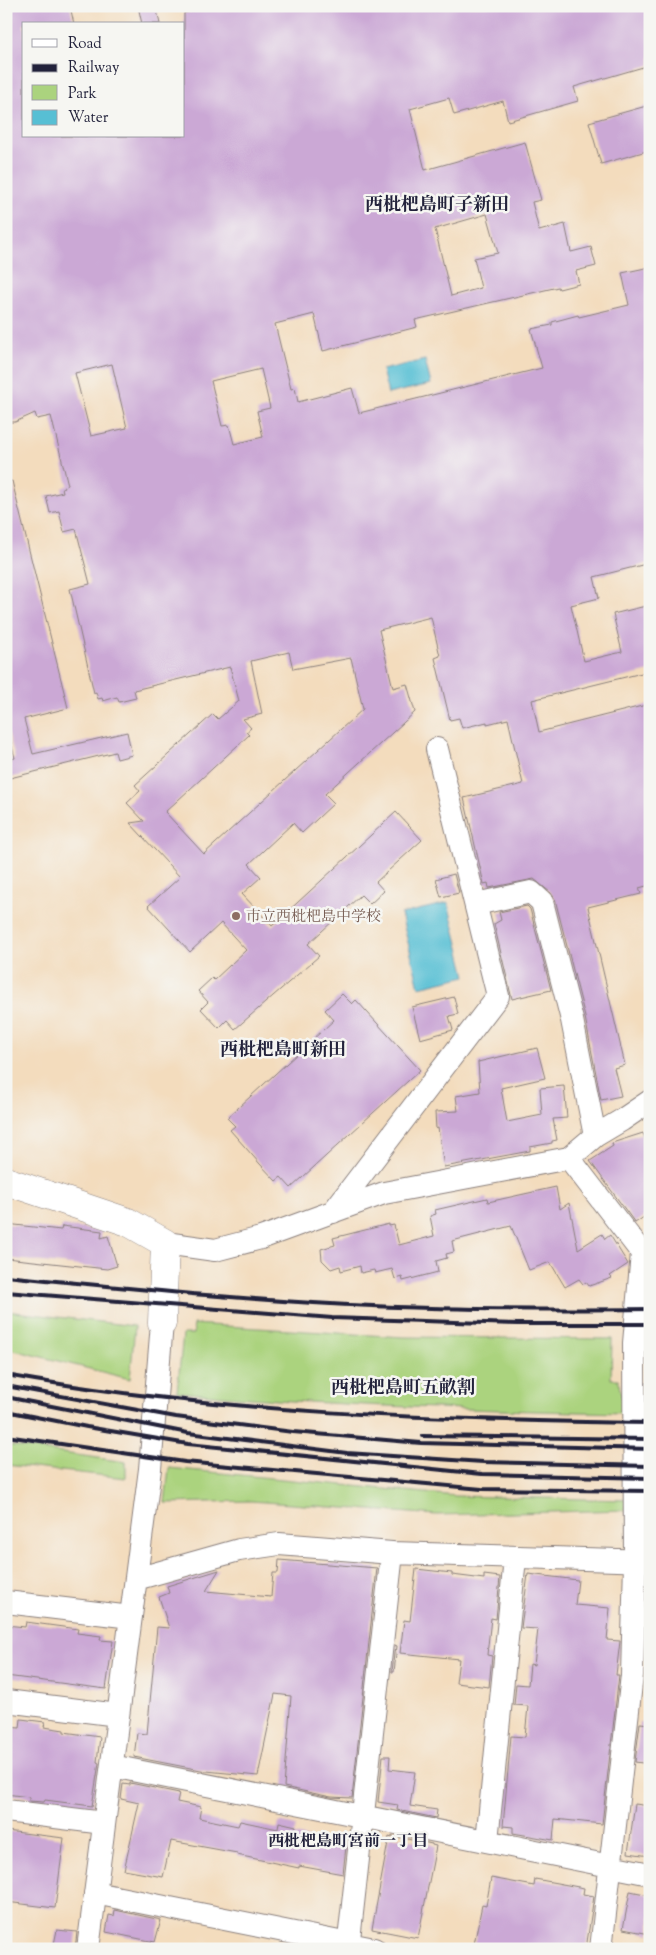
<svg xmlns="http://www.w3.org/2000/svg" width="656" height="1955" font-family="'Sorts Mill Goudy','Noto Serif JP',serif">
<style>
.green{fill:#abd37e;stroke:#667a5c}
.water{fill:#57bfd4;stroke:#3c7088}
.building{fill:#cba8d5;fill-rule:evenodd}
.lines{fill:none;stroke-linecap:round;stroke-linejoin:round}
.minor-casing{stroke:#8a7f7c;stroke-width:24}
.tertiary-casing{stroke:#8a7f7c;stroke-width:29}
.minor{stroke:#fff;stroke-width:22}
.tertiary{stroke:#fff;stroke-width:28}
.rail{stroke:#22223b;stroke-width:4}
.education-dot{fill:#8d6e63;stroke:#f6f6f2;stroke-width:2}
.labels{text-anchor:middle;stroke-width:5;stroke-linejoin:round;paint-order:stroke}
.education-label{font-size:15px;fill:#785e54;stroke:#f6f6f2;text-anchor:start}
.neighbourhood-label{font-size:16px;font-weight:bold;fill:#22223b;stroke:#f6f6f2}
.quarter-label{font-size:18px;font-weight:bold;fill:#22223b;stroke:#f6f6f2}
</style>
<rect width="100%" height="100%" fill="#f6f6f2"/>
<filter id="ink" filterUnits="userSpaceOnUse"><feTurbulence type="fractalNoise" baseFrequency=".02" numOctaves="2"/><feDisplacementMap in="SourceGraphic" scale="10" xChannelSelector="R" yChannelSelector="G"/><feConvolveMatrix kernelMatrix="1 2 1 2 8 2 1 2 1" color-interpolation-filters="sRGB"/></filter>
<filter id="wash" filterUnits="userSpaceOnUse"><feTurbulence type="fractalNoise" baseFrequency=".0096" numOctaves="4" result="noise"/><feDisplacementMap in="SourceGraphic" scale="20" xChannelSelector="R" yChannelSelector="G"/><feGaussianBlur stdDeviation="1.12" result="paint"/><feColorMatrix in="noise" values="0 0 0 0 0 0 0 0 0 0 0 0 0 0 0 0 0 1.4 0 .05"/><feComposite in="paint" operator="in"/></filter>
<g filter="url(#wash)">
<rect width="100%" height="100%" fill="#f3dcbd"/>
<path class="green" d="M6,1311L135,1326L130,1379L6,1348Z
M193,1324L403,1337L612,1339L611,1379H618L625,1413C475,1410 326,1406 177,1392L183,1334H194Z
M6,1445L126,1462V1478L6,1465Z
M169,1468L456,1496L628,1500L627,1510L437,1515L251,1501L165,1503Z
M644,1521H650V1553L642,1545Z"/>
<path class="water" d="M425,360L431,384L388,394L382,370Z
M448,903L466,976L419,987L401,914Z"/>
<g id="blocks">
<path class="building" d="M6,6H70L74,24H24V136H184V13L210,6H650V65L574,87L578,101L508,121L503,101L454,115L449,98L410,109L425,170L525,142L541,200L532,202L539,231L565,224L571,252L591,247L596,266L576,271L579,284L559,289L558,287L415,320L417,327L323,351L314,314L275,324L291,389L295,388L298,402L352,388L359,413L542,368L531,329L552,325V322L578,315L579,317L629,305L622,273L650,267V563L594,577L599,598L571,605L584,661L622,652L613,614L650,605V671L532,700L539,732L650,704V885L639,888L641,894L588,907L625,1065L614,1068L621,1096L601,1100L585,1017L555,899L551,893L534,879L489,888L488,883L484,884L464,798L523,784L508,719L487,724V722L462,728L459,718L450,720L435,658L440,656L431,617L379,630L393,688L407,684L415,712L325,794L334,803L302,833L293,823L249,864L261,877L242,894L272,926L396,812L422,840L376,882L384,891L370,904L361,895L308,944L319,956L235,1029L227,1020L219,1028L201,1009L208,1002L198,991L212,978L214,980L246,950L221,923L190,952L148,906L180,877L130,823L144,821L127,803L140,791L135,785L213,714L218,719L239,701L230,667L134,690L136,698L119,702L117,697L103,701L102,698L98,699L96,692L94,693L70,589L90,584L76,529L64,532L59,511L50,513L46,496L63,492L62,488L68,485L51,416L37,419L35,413L15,422H6ZM487,214L498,253L474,258L481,288L451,296L435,229ZM112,364L127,428L91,436L75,373ZM261,369L270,408L257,411L263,437L234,444L229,425L222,426L211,381ZM289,652L293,669L351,658L363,709L204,854L165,812L249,735L246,732L251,728L243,719L262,714L251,661Z
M138,6H156L160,24H142Z
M650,105V150L601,164L589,122Z
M12,481L68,708L24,719L33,754L127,732L132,755L117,759L115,752L6,779V761L15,758L6,724V482Z
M454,874L459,893L441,897L436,879Z
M527,906L530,909L551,990L512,999L494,924L501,920L499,912Z
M342,994L352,1004L356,1000L420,1070L291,1188L281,1177L276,1181L260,1164L230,1130L235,1126L227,1118L334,1020L325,1010Z
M454,997L458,1014L449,1016L453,1030L420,1039L412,1007Z
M537,1048L545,1078L501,1088L507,1122L542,1115L540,1088L564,1086L567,1118L553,1119L557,1140L552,1141V1143L530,1147V1151L444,1167L438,1128L436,1129L435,1112L458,1111L456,1096L480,1092L478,1062Z
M643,1133L650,1151V1213L635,1223L590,1161L613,1146L612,1143Z
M556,1187L560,1209L569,1203L578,1249L602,1234L605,1239L610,1235L628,1264L610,1276L612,1278L589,1286L586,1282L583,1284L579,1279L565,1287L550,1262L529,1270L511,1226L452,1241L454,1252L446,1254L447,1258L436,1261L438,1272L403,1281L402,1277L395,1279L392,1269L375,1273L374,1270L361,1273L360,1266L341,1271L340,1266L331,1269L322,1260L321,1249L335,1245L333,1238L389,1224V1226L394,1225L399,1245L434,1236L430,1216L436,1214L435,1210L487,1198L488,1202Z
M6,1224L61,1230L62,1226L102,1231L101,1238L108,1236L117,1266L107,1269L6,1258Z
M279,1560L377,1568L352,1798L331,1797L284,1787L291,1696L275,1694L258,1776L206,1771L134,1757L137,1733L147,1734L157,1627L169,1628L159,1597L169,1593L167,1586L219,1570L206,1591L271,1597L273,1573H278Z
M416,1569L452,1573V1575L484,1579V1575L500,1577L496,1619L491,1618L487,1655L492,1656L489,1687L456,1683L459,1659L400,1653L404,1620L410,1621Z
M528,1574L578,1580L575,1605L610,1608L607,1640L620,1641L616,1675H619L602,1824L555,1819L553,1840L513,1833V1827L503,1826L511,1736L525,1737L528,1706L514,1705L516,1684L528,1685L530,1664L534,1665L538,1629L521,1628Z
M26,1622L78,1629L77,1633L101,1636L100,1640L113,1641L106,1689L6,1676V1625L25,1627Z
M395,1645L397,1646L394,1672H392Z
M21,1719L45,1722L44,1727L64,1730V1732L100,1737L97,1762L99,1763L92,1806L45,1800L44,1802L29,1801V1797L6,1794V1727L20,1728Z
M640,1723L650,1724V1764L635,1762Z
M383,1756H390L389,1769L415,1772L410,1806L437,1810L436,1818L397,1810L398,1805L378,1802Z
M130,1783L179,1793L177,1802L201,1807L199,1818L238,1826L240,1821L278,1829L279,1822L296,1826L294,1835L346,1846L343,1874L299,1866V1868L237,1855V1853L171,1841L163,1877L124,1870L139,1803L121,1799L123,1784L130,1785Z
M635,1804L650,1806V1856L628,1853Z
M6,1831L64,1838L55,1908L6,1902Z
M392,1836L432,1844V1845L436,1846L418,1938L372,1929L389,1837L392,1838Z
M491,1878L534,1886L535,1879L584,1888L583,1894L594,1896L586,1949H473L482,1905L486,1906Z
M630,1891L650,1895V1934L623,1929Z
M115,1910L161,1920L155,1942L106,1932L109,1915L114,1916Z
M57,1930L77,1932L75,1949H53Z"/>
</g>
</g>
<g filter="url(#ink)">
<use href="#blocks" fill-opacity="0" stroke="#8a7f7c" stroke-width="1"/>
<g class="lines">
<g class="minor-casing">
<path id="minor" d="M476,904L531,892L542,902L572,1020L595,1136
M569,1158L642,1253L634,1343L635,1562L632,1675L601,1949
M333,1212L498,996L437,749
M165,1243L215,1250L261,1238L384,1193L569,1158L595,1136L622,1120L650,1101
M136,1579L239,1550L279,1544L392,1553L650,1561
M6,1602L131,1617
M6,1701L118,1715
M112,1766L650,1874
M6,1811L104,1823
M487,1841L515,1558
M95,1893L374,1949
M88,1949L150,1469L162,1323
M348,1949L392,1553"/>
</g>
<g class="tertiary-casing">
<path id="tertiary" d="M6,1181L128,1222L165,1243L162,1323"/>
</g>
<use href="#minor" class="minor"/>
<use href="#tertiary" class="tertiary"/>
<path class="rail" d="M6,1276C128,1288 250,1301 373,1306C465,1310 558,1310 650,1309
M6,1292L332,1318L517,1324H650
M6,1375C218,1413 435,1420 650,1423
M6,1386L176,1417L293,1432L421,1443L650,1449
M6,1397L188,1433L347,1453L483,1462L650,1466
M6,1411L87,1427L188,1444L482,1474L650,1478
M6,1436L185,1462L482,1489L650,1491
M422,1436L650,1439"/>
</g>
</g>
<circle class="education-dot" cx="236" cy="916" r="5"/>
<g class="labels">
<g class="education-label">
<text x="246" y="921">市立西枇杷島中学校</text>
</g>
<g class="neighbourhood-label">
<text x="348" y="1846">西枇杷島町宮前一丁目</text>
</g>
<g class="quarter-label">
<text x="437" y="210">西枇杷島町子新田</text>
<text x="283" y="1055">西枇杷島町新田</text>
<text x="403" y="1393">西枇杷島町五畝割</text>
</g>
</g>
<rect width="656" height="1955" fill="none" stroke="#f6f6f2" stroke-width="25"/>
<rect x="22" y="22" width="162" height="115" fill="#f6f6f2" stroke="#a1a1a9"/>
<rect x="32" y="39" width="25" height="8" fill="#ffffff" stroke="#a1a1a9"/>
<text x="68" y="48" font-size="15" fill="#22223b">Road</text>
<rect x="32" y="64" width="25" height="8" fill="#22223b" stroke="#a1a1a9"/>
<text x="68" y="72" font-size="15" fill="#22223b">Railway</text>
<rect x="32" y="85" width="25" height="15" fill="#abd37e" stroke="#a1a1a9"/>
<text x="68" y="98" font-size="15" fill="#22223b">Park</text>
<rect x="32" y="110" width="25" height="15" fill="#57bfd4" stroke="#a1a1a9"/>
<text x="68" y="122" font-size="15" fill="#22223b">Water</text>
</svg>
